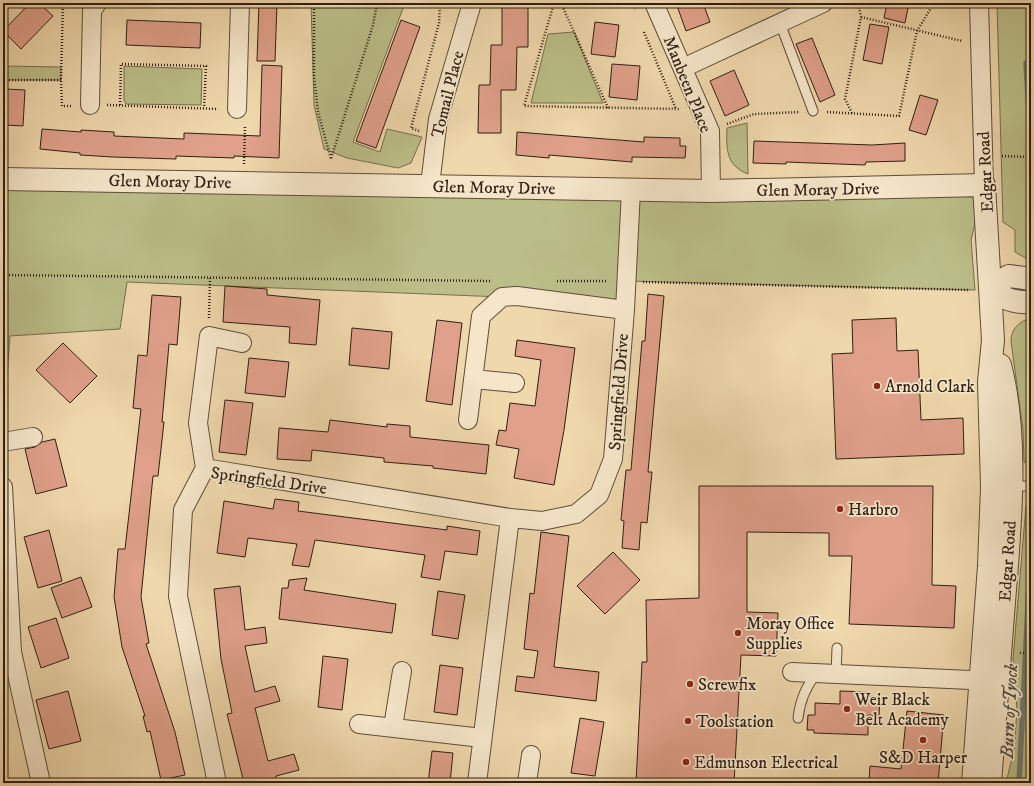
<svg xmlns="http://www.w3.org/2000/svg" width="1034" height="786" font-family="'IM FELL DW Pica',serif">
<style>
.green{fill:#bbbe88;stroke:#756e4e}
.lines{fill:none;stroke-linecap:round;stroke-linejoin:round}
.stream{stroke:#707b73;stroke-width:5.5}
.building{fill:#e0a08a;stroke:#2f1f15}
.service-casing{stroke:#5f4d3b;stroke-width:11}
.minor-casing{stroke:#5f4d3b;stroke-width:20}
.tertiary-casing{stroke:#5f4d3b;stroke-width:24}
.path{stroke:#2f1f15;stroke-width:2.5;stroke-dasharray:1 2;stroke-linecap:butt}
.service{stroke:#f5e6c9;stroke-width:9}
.minor{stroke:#f5e6c9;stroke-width:18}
.tertiary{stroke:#f5e6c9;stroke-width:22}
.poi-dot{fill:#8f2418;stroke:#f5e6c9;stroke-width:1.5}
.labels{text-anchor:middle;stroke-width:3.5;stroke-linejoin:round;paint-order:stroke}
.street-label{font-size:17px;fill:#2f1f15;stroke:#f5e6c9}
.poi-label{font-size:17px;fill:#2f1f15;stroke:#f5e6c9;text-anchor:start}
.water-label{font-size:18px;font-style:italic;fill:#504d44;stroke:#f5e6c9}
</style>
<rect width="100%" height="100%" fill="#efd8ac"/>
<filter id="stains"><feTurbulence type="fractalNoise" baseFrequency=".005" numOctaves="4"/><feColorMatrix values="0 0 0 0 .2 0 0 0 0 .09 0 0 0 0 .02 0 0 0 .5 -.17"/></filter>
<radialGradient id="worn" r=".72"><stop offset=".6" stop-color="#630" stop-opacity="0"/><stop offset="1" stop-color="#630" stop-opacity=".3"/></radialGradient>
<path class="green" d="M311,3H405L353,142L380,152L387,129L422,137L411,163L398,168L347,158L324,149L314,105Z
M997,3H1031V261L1015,252V230L1003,222Z
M574,32L603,103H531L548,34Z
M3,66L61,67V80H3Z
M124,66L202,69L201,105L126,104L124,100Z
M747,123L748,174C726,166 726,148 727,128Z
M3,179L984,185L971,240L975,290L626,281L625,310L502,297L127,282L120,329L10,336L5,404L3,405Z
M1030,318H1031V465L1024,462L1023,430L1011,341C1011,329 1019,322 1030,318Z
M1026,506H1031V783H1006L1014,749L1017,710L1013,659Z"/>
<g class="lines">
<path class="stream" d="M1026,63L1031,142
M1019,783L1031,545"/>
</g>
<path class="building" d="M30,3H39L53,16L21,49L3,31Z
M259,3H277L275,61H257Z
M502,3H528V47H517L516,90H501V133H478L479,85H490L491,45H502Z
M676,3H703L710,22L686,31Z
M887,3H909L905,23L884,18Z
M127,20L201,23L200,48L126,45Z
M401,20L420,27L376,148L356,141Z
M595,22L619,25L615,57L591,54Z
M870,24L889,27L882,64L863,60Z
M812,38L835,95L820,102L796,44Z
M612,64L640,66L637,100L609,97Z
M262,65L282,66L279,158L234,156V158L176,156V159L113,157L80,155V153L40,149L42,129L81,132V130L114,132V136L184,139V133L260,136Z
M734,70L749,105L725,116L710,81Z
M6,89L25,90L23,126L5,125Z
M920,95L938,100L926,135L909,130Z
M517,132L644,142V137L680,138V146H686L685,158L632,157V162L549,155V158L516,155Z
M754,141L872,145L905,143V161L866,162L865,165L786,162V164L753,163Z
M225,286L267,289V295L320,300L316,345L289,343L290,327L223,322Z
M648,294L664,296L648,472H652L647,523L641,522L639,550L622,548L624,521L621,520L626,470H631L642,341H645Z
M152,295L181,297L177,345L169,344L162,422H164L158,476H153L141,597L149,643L146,644L175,732L185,775L161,780L150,731L147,732L143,716H145L122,647L114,597L118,549H125L141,409L133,408L138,355L147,356Z
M896,318L897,351L918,350L921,420L963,418L964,454L836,459L832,354L853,353L852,320Z
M437,320L462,323L452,405L426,401Z
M352,328L392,332L389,369L349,365Z
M517,340L575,348L564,430L554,485L514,478L519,449L496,445L499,430L506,431L510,403L535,406L541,360L515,356Z
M63,343L97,376L70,403L36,370Z
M249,358L289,362L285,397L245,393Z
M225,400L253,403L246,455L219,452Z
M330,420L387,427V424L410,426V437L489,445L486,474L433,468V466L384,462V458L312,450L311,461L277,459L279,428L328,432Z
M55,439L67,486L36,494L25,449L35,447L42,442Z
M699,486H933L932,585L956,586L954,628L849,624L852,556H829V533L747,532V612L778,613L776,656L741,655L734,783H636L642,662H647L646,600L699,598Z
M275,499L299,502L298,511L447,530V526L480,531L477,555L445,551L440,580L421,577L425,555L315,540L309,567L292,565L297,544L248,538L245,557L217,553L224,501L273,509Z
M49,530L62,581L38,588L24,537Z
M541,532L569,536L554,667L599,672L596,701L515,691L517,676L534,678L538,651L524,649L530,593L534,594Z
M613,552L640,580L605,614L577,586Z
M81,577L92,607L62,618L51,588Z
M307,578L304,590L396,604L392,633L279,619L282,588H288L289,580Z
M240,586L245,630L265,627L267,643L245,646L255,692L275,686L280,701L255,708L268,761L294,754L299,770L276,776L278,783H244L227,714L232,713L221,659L214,589Z
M438,591L465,595L458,639L432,635Z
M56,618L69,658L41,668L28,627Z
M323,656L348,659L342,710L318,707Z
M440,665L463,668L457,715L434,712Z
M68,691L81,741L49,749L36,700Z
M840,691L869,692V696L880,697L879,716L868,715V735L814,733V730H807L808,715H815V703L840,704Z
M907,711L944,715L938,783H869L870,766L901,769Z
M580,718L604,722L595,776L571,773Z
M432,751L453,753L450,783H428Z"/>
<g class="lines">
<g class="service-casing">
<path id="service" d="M780,23L813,111
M1010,486H1031
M836,674L837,648
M798,718C800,701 805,687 817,673"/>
</g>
<g class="minor-casing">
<path id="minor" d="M654,3L710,131L711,191
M979,3L984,185
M683,68L823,3
M90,105L92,11L97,3
M237,109L240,3
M430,185L438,119L472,3
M473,379L515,383
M468,420L481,316L502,297L517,296L625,310
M3,442L33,437
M205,468L198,423L209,336L242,343
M3,487L12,652L41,783
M792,672L993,681
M359,724L482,738
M393,727L402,671
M217,783L178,596L183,510L205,468L510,518L542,521L576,514L599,495L613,459L625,310L631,190
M477,783L510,518
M527,783L531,755"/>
</g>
<g class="tertiary-casing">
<path id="tertiary" d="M3,179L711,191L984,185L993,340L989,382L992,487L989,566L973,783
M1031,279L1009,276L990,287C1003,299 1013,303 1031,302
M990,783C995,723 999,662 1004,602C1010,528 1019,437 1000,365"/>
</g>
<path class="path" d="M63,3L61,80L62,106H72
M314,3V76L318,112L331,159L373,25L377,3
M554,3L524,106L680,109
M561,3L608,108
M633,3L635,9
M861,17L962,41
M644,32L676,109
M3,80H61
M107,105L218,109
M120,105L121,64L206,66L204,108
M827,112L899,116L917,31L934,3
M852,113L845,99L861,17L858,3
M727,124L754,114L800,112
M419,131L411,128L439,23L440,3
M1002,156L1031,157
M244,164L245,125
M3,275L492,281
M557,281H608
M643,282L970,290
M209,318L210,278
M1020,653H1031"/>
<use href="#service" class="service"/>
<use href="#minor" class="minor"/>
<use href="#tertiary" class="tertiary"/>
</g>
<g class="poi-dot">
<circle cx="877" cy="386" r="4"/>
<circle cx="840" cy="509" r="4"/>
<circle cx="738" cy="633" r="4"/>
<circle cx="690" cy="684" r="4"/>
<circle cx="847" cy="709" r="4"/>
<circle cx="688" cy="721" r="4"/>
<circle cx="923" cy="740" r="4"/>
<circle cx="686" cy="762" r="4"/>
</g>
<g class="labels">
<g class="street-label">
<text transform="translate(688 84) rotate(68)" y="6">Manbeen Place</text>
<text transform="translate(447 94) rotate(-76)" y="6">Tomail Place</text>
<text transform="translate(985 172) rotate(-93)" y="6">Edgar Road</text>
<text transform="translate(170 181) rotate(1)" y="6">Glen Moray Drive</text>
<text transform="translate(494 187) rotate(1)" y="6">Glen Moray Drive</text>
<text transform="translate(818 189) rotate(-1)" y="6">Glen Moray Drive</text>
<text transform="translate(618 392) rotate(-86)" y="6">Springfield Drive</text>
<text transform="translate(269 480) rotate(8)" y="6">Springfield Drive</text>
<text transform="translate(1007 561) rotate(-86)" y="6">Edgar Road</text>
</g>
<g class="poi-label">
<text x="885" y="392">Arnold Clark</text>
<text x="848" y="515">Harbro</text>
<text x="746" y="629">Moray Office<tspan x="746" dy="20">Supplies</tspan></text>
<text x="698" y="690">Screwfix</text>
<text x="855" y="705">Weir Black<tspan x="855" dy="20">Belt Academy</tspan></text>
<text x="696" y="727">Toolstation</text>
<text x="923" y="763" text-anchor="middle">S&amp;D Harper</text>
<text x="694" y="768">Edmunson Electrical</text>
</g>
<g class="water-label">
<text transform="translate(1009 711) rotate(-87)" y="6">Burn of Tyock</text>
</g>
</g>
<rect width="1034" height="786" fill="none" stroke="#efd8ac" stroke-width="16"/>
<rect x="4" y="4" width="1026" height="778" fill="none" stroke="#2f1f15" stroke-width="2"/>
<rect x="8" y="8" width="1018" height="770" fill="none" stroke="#2f1f15"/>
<rect width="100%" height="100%" filter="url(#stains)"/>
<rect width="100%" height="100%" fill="url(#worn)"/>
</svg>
